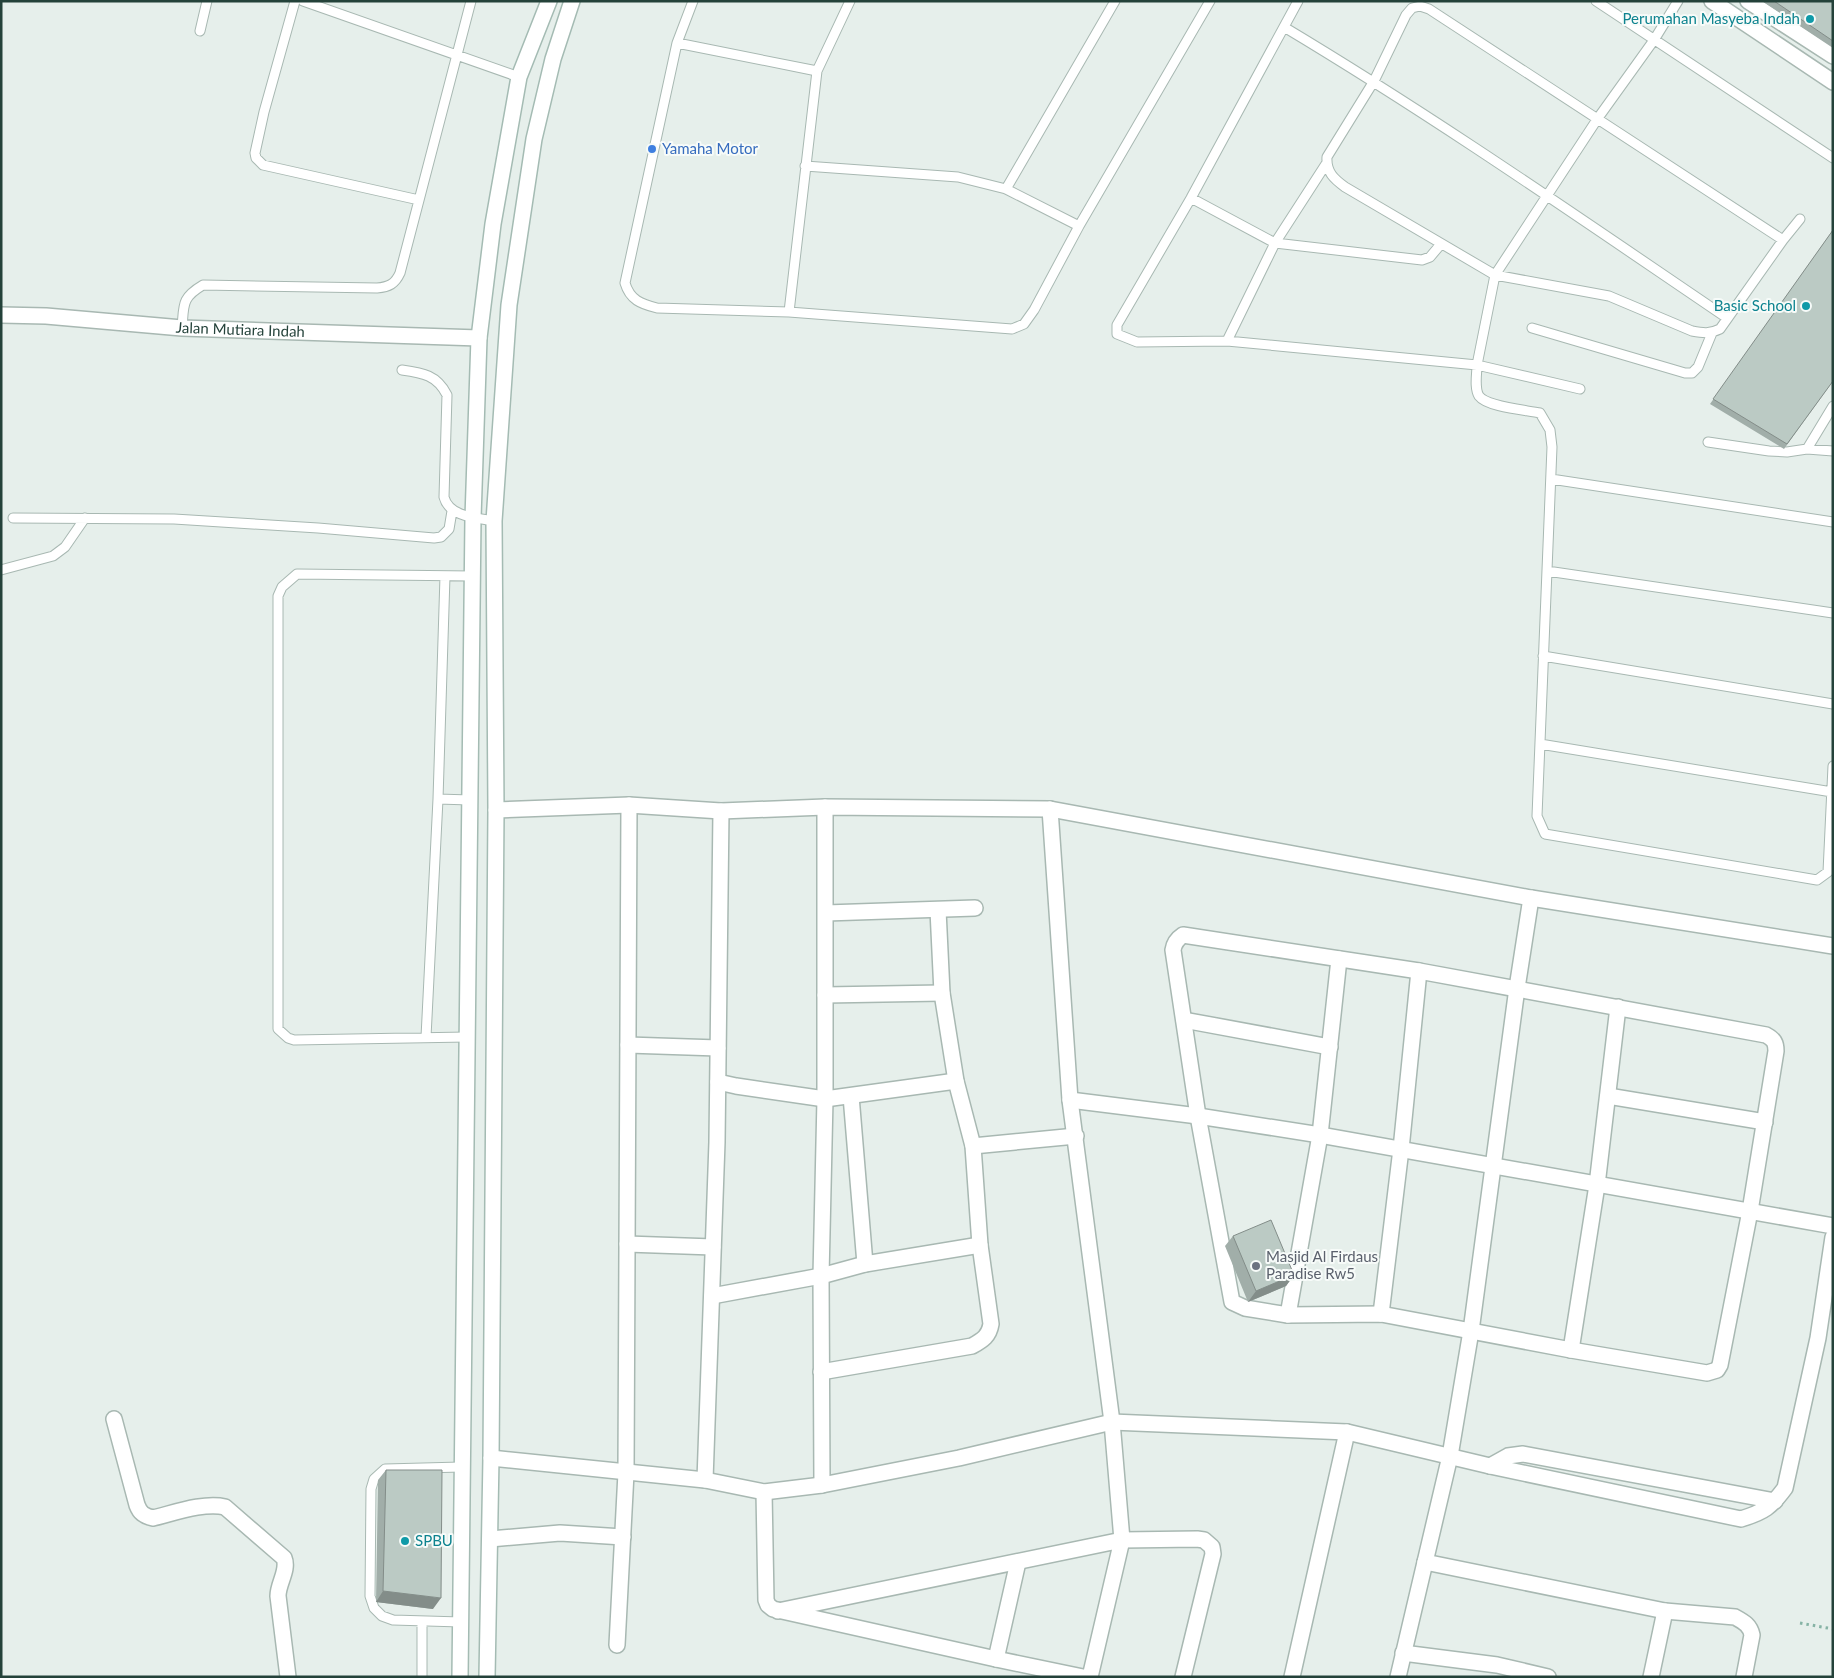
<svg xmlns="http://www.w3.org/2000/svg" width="1834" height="1678" font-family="Lato,sans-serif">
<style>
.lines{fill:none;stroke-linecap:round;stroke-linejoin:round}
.lane-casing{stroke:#a8b8b2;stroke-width:11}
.street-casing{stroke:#a8b8b2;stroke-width:18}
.secondary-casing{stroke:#a4bbb3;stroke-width:18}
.path{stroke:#86b3a5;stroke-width:3;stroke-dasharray:2.5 4;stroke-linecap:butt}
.lane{stroke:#fff;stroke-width:9}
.street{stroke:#fff;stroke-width:15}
.secondary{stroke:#fff;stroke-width:15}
.wall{fill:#a1aea9}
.shaded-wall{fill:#838d89}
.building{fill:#bbcac4;stroke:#838d89}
.culture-dot{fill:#0f9aa8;stroke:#f7fbf9;stroke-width:2}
.shop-dot{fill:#3f7fe0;stroke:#f7fbf9;stroke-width:2}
.worship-dot{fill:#6b7280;stroke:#f7fbf9;stroke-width:2}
.labels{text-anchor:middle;stroke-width:4;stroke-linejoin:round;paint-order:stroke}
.culture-label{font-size:15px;fill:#0d838f;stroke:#f7fbf9;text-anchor:end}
.shop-label{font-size:15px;fill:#366cbe;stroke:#f7fbf9;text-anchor:start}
.street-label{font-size:15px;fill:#24423a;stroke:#f7fbf9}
.worship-label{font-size:15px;fill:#5b616d;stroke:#f7fbf9;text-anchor:start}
</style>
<rect width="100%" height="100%" fill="#e6efeb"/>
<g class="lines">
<g class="lane-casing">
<path id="lane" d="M295,1L264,112L255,153L256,158L263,165L419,200
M303,1L519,77
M693,1L677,43L625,283C630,300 641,304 657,308L789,312L1012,329L1024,324L1034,310L1079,226L1210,1
M1298,1L1191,198L1117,325V334L1137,342L1227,341L1477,365C1477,373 1474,388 1479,396C1487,407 1526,410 1540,413L1550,430L1552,447L1537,816L1545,834L1817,880L1828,872L1833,766
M1596,1L1833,158
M1420,6L1429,9L1783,240L1720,329C1710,334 1703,333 1692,331L1609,296L1495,275L1345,187C1334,179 1326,172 1327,157L1374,81L1406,15L1412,8Z
M1284,27C1436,118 1581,219 1727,318
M200,31L207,1
M677,43L817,71
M805,166L958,177L1006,189L1079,226
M1006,189L1115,1
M1191,198L1275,243L1422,260L1430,257L1441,244
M1783,240L1800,219
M789,312L817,71L850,1
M182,328C184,305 181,298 203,285L377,288C389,287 395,284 400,273L471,1
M1532,328L1685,373H1692L1698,367L1712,333
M1227,341L1275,243L1326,164
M402,370C423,373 437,375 447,395L444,497C449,517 477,518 494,521
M1580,389L1477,365L1495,275L1598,118L1654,40L1678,1
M1708,442L1769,451L1787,452L1807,449L1833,451
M1807,449L1833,406
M1551,479L1833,522
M13,518L174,519L318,528L434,538L441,537L449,529L452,511
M1,570L53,556L65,547L85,518
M1547,571L1833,613
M1543,656L1833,704
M1540,744L1832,792
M438,799L445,576
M426,1037L438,799L470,800
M467,1037L294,1040L288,1038L278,1029V596L282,587L297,574L472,576
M461,1622L393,1620L382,1616L374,1608L370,1596L371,1489L374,1479L385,1469L461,1467
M422,1677V1621"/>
</g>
<g class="street-casing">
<g id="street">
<path d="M1712,1L1833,82"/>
<path d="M1748,1L1833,56"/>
<path id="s1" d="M1,315L46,316L182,328L479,338"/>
<path d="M1050,809L1070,1100L1112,1422L1122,1540L1197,1539L1204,1540L1212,1547L1213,1554L1183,1677"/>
<path d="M496,810L629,805L721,811L825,807L1050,809L1531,898L1833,946"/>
<path d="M826,913L975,908"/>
<path d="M1183,935L1419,971L1766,1035C1774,1039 1776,1043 1776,1051L1750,1211L1720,1365L1717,1370L1707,1373L1571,1350L1381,1314L1288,1315L1245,1308L1232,1302L1198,1116L1173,950C1174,943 1177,939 1183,935Z"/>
<path d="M825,995L942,993"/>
<path d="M1184,1020L1330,1047"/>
<path d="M628,1045L718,1048"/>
<path d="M718,1082L736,1086L825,1099L956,1081"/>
<path d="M851,1096L865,1264"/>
<path d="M1608,1096L1765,1122"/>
<path d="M1070,1100L1198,1116L1320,1135L1833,1226"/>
<path d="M973,1146L1076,1136"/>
<path d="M627,1244L713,1247"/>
<path d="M712,1296L821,1276L865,1264L980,1245"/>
<path d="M1381,1314L1401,1149L1419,971"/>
<path d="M1288,1315L1320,1135L1339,959"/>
<path d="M1571,1350L1597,1185L1618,1007"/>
<path d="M821,1372L972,1346C983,1340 989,1336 991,1324L980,1245L973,1146L956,1081L942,993L938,910"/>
<path d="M114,1419L137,1505C140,1513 144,1516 153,1518C174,1513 204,1502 225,1507L284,1558C289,1570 278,1583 278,1596L288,1677"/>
<path d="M491,1458L705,1480L764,1492L822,1485L959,1458L1112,1422L1347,1432L1490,1466L1741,1519C1764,1512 1771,1507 1785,1488L1818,1338L1833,1237"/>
<path d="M1490,1466L1508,1456L1523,1454L1775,1501"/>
<path d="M705,1480L717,1142L721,811"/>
<path d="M822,1485L821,1276L825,1099V807"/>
<path d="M764,1492L766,1600L768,1605L773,1609L996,1659L1083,1677"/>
<path d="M490,1539L560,1533L623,1537"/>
<path d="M1425,1562L1665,1611L1735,1617C1744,1622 1750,1625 1752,1635L1744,1677"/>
<path d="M778,1611L1122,1540L1090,1677"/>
<path d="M617,1645L626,1473L629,805"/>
<path d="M1403,1653L1497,1665L1548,1677"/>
<path d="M996,1659L1018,1562"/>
<path d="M1292,1677L1347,1432"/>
<path d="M1398,1677L1450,1456L1471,1331L1517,988L1531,898"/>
<path d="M1651,1677L1665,1611"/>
</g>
</g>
<g class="secondary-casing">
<path id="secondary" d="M460,1677L473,518L479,338L493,224L519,77L549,1
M487,1677L491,1458L496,810L494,521L509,305L534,139L553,59L572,1"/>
</g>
<path class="path" d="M1800,1623L1833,1629"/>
<use href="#lane" class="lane"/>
<use href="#street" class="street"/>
<use href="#secondary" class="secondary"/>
</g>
<path class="wall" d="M1762,1H1833V48Z
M1833,230V381L1784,449L1710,404Z
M1233,1236L1294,1275L1286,1286L1248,1302L1225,1246Z
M386,1470L433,1609L376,1602L378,1480Z"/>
<path class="shaded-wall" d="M1294,1275L1286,1286L1248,1302L1256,1291Z
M383,1591L441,1598L433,1609L376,1602Z"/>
<path class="building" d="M1774,1H1833V41Z
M1833,230V381L1787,444L1713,399Z
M1271,1220L1294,1275L1256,1291L1233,1236Z
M386,1470H442L441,1598L383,1591Z"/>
<g class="culture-dot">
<circle cx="1810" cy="19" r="5"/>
<circle cx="1806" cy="306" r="5"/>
<circle cx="405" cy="1541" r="5"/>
</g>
<circle class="shop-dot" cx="652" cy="149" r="5"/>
<circle class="worship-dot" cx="1256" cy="1266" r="5"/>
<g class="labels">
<g class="culture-label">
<text x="1800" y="24">Perumahan Masyeba Indah</text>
<text x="1796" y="311">Basic School</text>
<text x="415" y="1546" text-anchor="start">SPBU</text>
</g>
<g class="shop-label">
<text x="662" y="154">Yamaha Motor</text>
</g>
<g class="street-label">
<text dy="5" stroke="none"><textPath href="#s1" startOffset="240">Jalan Mutiara Indah</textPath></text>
</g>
<g class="worship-label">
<text x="1266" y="1262">Masjid Al Firdaus<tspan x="1266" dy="17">Paradise Rw5</tspan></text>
</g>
</g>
<rect width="1834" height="1678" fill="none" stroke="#24423a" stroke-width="5"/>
</svg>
